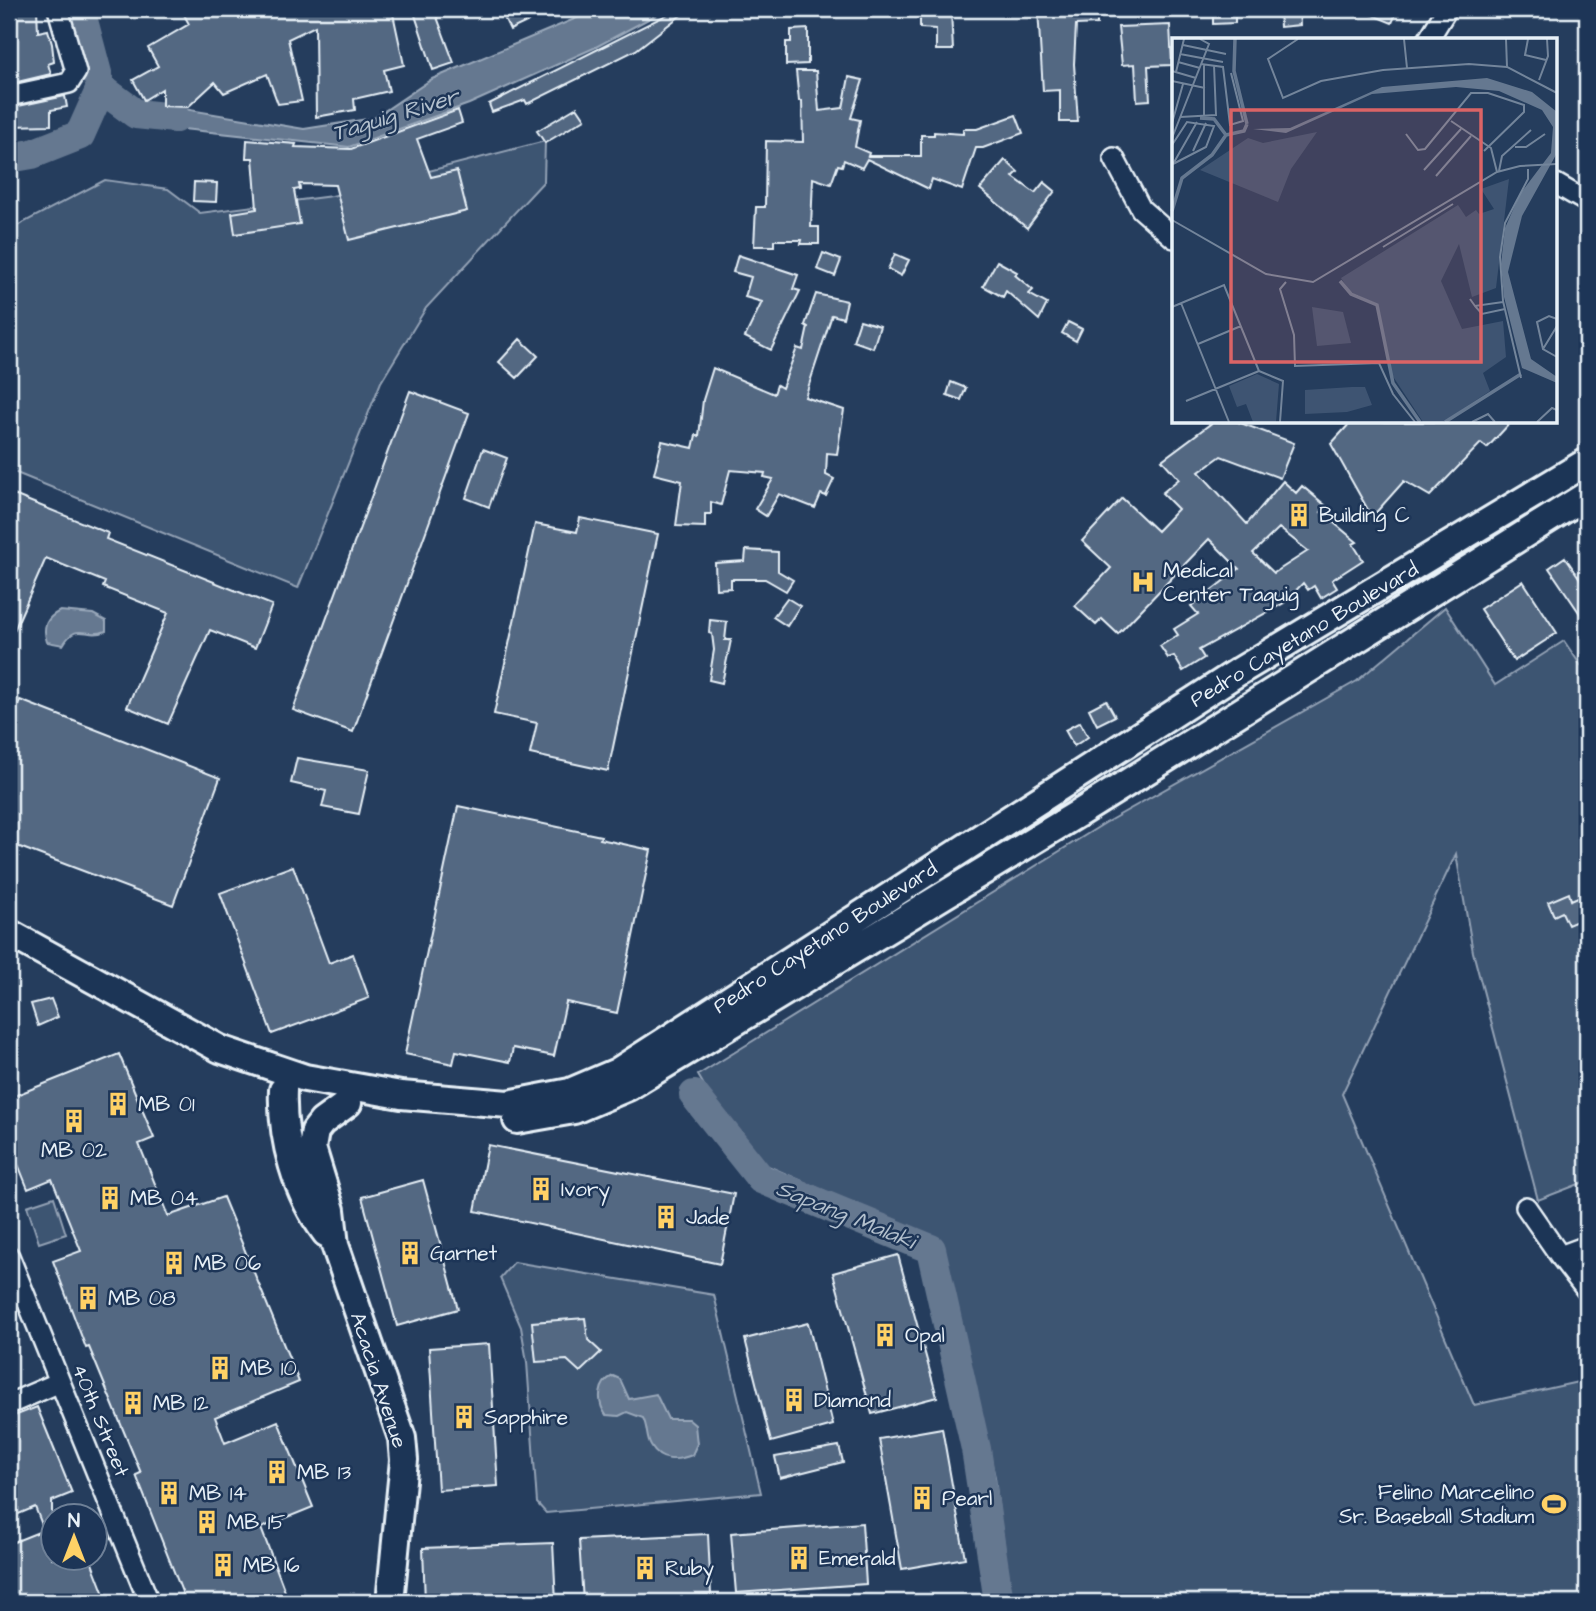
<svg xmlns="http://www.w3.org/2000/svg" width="1596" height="1611" font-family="'Architects Daughter',sans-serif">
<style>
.green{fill:#3e5472;stroke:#93a2b5;stroke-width:2}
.water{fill:#657890;stroke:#99a8ba;stroke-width:2}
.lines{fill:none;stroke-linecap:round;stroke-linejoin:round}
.river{stroke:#657890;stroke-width:30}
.building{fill:#536782;stroke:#e8f1f8;stroke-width:2;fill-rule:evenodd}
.street-casing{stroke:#e8f1f8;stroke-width:24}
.secondary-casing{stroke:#e8f1f8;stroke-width:32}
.street{stroke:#1d3557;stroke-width:19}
.secondary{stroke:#1d3557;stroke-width:26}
.labels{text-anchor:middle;stroke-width:5;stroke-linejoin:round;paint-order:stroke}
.poi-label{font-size:21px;fill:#e8f1f8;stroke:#1d3557;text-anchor:start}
.street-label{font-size:21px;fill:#e8f1f8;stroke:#1d3557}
.water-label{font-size:23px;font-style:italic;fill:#b4c1ce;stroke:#1d3557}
.inset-river{fill:none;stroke:#657890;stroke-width:3.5}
.inset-road{fill:none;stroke:#73859b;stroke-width:2}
.view{fill:#db6466;fill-opacity:0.15;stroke:#db6466;stroke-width:3.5}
.inset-edge{fill:none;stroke:#e8f1f8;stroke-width:3.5}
</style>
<rect width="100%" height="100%" fill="#253d5d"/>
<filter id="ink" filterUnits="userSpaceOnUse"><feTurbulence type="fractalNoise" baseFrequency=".0143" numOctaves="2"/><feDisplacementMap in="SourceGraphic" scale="14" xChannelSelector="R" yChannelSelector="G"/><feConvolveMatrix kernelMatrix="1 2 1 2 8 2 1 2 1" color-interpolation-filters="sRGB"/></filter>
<g filter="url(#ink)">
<path class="green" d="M545,141L544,181L426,308L381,382L298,588L9,470V230L105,180L168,189L200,213L332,196Z
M1445,607L1495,685L1564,641L1584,670L1587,669V1181L1538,1200L1473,952L1456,854L1342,1094L1474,1405L1587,1380V1602H1009L995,1477L938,1241L759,1162L730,1130L698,1075L1105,823L1357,681Z
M54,1197L66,1234L39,1243L27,1206Z
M514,1262L714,1295L761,1493L546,1513L537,1503L527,1362L521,1327L500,1278Z"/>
<path class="water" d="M598,9H667L594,48L469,104L349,147L137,124L136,114L142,102L304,129L374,118L432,79Z
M60,611L93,614L106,621V631C86,640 78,620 63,645L47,642C42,627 46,618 60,611Z
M613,1376L620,1379L629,1399L656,1394L668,1419H688L695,1425L697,1444L692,1455C677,1461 660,1462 651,1446C646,1439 648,1427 643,1418L627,1412L619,1416L606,1415C597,1403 597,1383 613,1376Z"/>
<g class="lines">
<path class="river" d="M80,9L101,88
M101,88L136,114L175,118
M9,158L32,154L80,135L101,88
M694,1095L761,1179L931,1249L976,1449L999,1602"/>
</g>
<path class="building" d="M9,9H37L38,32L48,30L52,44L54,62L48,64L51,74L9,84Z
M181,9H392L404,65L384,70L389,91L354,99L355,110L316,117L315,26L288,39L302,101L278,104L267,74L224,93L215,82L188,107L162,106V89L144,100L133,80L158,66L148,48L189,24Z
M413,9H434L454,63L433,70Z
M500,9H554L510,30Z
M678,9L685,12L636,50L527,104L525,100L492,112L489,104Z
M920,9L951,11L953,50H936V29L920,28Z
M1038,9H1097V24L1076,25L1074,64L1078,122H1060V90L1043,91Z
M1213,9H1235V23L1213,24Z
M1279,9H1299L1300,25L1280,27Z
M1358,9H1398L1392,23Z
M1170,25L1172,65L1148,66L1150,100L1137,101L1135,64L1122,65L1118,27Z
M808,29V64L786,65V42H791V30Z
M796,71H816L819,111L843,108L849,77L863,80L851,118L860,120L855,147L869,153L868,156H921V135H934V132L963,134V129H977L1016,115L1023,133L983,148H976L962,190L932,179L929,189L867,159L862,168L844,160L842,166L838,165L831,184L813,178L811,227H819V244H801L802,240H774V246H754L756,207H765L766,141L803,142L802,101H799Z
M65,96L67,107L51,110V125L9,126V108Z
M577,107L585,119L545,143L537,131Z
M458,110L462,123L417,139L431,177L457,171L467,211L349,240L335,185L299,184L300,189L294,190L300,224L235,234L232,213L257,209L253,158H246L247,140L296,144L295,147L351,149Z
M1005,160L1018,172L1013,177L1035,193L1044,182L1055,191L1027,228L980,189Z
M194,182L217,183L216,202L193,201Z
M823,253L841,260L835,276L817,269Z
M895,254L909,260L901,276L888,269Z
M738,255L798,275L793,289L800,291L771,350L745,337L762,302L745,297L751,277L733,272Z
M997,261L1017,272L1015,275L1033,290L1029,294L1047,304L1039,320L1006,291L1003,297L983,286Z
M816,294L847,301L843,318L832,315L805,397L844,410L837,454L827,453L826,475L834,479L826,496L821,494L815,508L779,494L766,516L755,509L773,479L764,477L765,473L730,470L721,505L711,502V514H705V527L676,526L682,481L654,474L662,441L693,448L696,435L699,436L703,400L713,368L774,394L777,385L782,388L797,348L803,350L808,327L805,325Z
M860,320L880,326L873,348L853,341Z
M1068,322L1082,329L1076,341L1062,333Z
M520,339L538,356L517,378L499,362Z
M951,382L966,388L961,400L947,395Z
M410,391L469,413L353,732L293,710Z
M1213,422H1238L1294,443L1280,478L1221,456L1199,472L1247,524L1283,481L1296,493L1302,486L1326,506L1321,512L1357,542L1353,544L1363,560L1332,580L1337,588L1321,598L1314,586L1308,590L1303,583L1284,603L1199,650L1204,658L1183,671L1174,656L1168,658L1160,646L1178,635L1174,629L1198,614L1191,606L1239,569L1209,539L1118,634L1102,619L1096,625L1075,606L1111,568L1082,541L1122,498L1157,531L1178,509L1162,493L1179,479L1162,460ZM1279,528L1308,551L1274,573L1253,553Z
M1351,422H1511L1487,448L1481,443L1430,496L1404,481L1372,517L1331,444Z
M483,449L507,458L489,507L466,498Z
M9,493L108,533L106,539L272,605L255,648L210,630L168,724L127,707L168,613L103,587L105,582L46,558L9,642Z
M580,518L658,534L608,771L530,754L537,723L494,714L535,524L577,532Z
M746,550L778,552V571L793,580L786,591L765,579H731V588L716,589L715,563L745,561Z
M1565,557L1587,589V624L1549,568Z
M1523,581L1557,633L1514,661L1480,609Z
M787,598L800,606L787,626L773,617Z
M710,620L727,622L725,640H731L722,683L709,680L714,650L712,634L709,633Z
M20,700L220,778L173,905L9,843V729Z
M1106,700L1115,716L1097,725L1089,709Z
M1080,722L1088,737L1074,746L1065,730Z
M297,758L369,770L359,814L322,807L326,791L291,783Z
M458,806L601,836L600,839L651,850L617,1013L566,1002L554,1056L513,1048L510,1062L456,1051L453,1064L405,1054Z
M293,866L329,963L353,954L369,998L272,1034L220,893Z
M1569,893L1571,900L1580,896L1587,917L1568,925L1562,912L1554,916L1548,902Z
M51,999L58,1017L38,1026L31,1004Z
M119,1054L154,1138L139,1144L168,1216L223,1197L299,1382L215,1417L225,1443L278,1421L313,1507L261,1528L289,1602H186L136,1475L141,1473L89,1347L86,1348L53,1261L81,1251L52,1179L28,1189L9,1142V1098Z
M488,1145L734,1194L720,1264L475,1211Z
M423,1180L458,1309L397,1326L362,1197Z
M898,1255L937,1397L872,1414L833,1273Z
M585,1318L588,1340L601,1352L580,1372L567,1360L536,1362L532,1322Z
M808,1323L833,1425L771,1442L745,1339Z
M489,1344L498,1486L438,1490L429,1348Z
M37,1407L72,1493L52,1501V1558H90L107,1602H9V1544L44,1530L35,1507L9,1518V1418Z
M942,1428L965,1558L902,1569L879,1439Z
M839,1446L843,1462L780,1478L775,1457Z
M862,1523L866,1584L736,1593L731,1533Z
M708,1534L711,1595L583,1602L579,1540Z
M553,1543L556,1602H425L423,1548Z"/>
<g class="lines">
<g class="street-casing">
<path id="street" d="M1428,40L1447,9
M9,96L69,83L76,72L58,9
M1114,158L1141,209L1174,238
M1556,184L1587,202
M1526,1207L1560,1256L1587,1246
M9,1256L149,1602
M1560,1256L1587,1291
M9,1404L60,1382"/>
</g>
<g class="secondary-casing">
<path id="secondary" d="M9,933L220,1049L305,1078L401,1095L508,1104L570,1092L617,1072L1238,672L1587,462
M283,1090C281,1138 296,1194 326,1233
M348,1103L322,1122L315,1131L312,1148L331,1210L335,1245L402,1438L404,1460L390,1602
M517,1120L574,1110L628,1087L1079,813L1587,495"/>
</g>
<use href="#street" class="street"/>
<use href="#secondary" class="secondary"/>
</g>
</g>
<defs>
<g id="building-bare" transform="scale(1.89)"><path d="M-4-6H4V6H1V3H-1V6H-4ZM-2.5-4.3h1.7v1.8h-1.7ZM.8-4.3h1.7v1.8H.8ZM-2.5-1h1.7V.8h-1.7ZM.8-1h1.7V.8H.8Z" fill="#ffd166" stroke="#1d3557" stroke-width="2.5" paint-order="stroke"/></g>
<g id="hospital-bare" transform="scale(1.89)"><path d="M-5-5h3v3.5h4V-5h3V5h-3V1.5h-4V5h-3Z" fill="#ffd166" stroke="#1d3557" stroke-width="2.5" paint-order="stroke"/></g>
<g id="stadium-bare" transform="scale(1.89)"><path d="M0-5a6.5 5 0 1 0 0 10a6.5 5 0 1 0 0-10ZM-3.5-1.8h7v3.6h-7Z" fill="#ffd166" stroke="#1d3557" stroke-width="2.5" paint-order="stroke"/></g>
</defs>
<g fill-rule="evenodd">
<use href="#building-bare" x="1299" y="515"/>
<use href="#hospital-bare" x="1143" y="582"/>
<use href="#building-bare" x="118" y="1104"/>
<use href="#building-bare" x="74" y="1121"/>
<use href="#building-bare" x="541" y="1189"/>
<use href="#building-bare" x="110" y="1198"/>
<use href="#building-bare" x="666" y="1217"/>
<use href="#building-bare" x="410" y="1253"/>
<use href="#building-bare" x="174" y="1263"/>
<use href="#building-bare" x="88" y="1298"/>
<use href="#building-bare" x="885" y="1335"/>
<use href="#building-bare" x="220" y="1368"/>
<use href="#building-bare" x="794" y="1400"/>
<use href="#building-bare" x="133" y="1403"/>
<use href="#building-bare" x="464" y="1417"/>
<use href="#building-bare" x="277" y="1472"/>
<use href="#building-bare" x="169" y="1493"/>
<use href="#building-bare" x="922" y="1498"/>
<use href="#stadium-bare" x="1554" y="1504"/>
<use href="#building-bare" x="207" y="1522"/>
<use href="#building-bare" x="799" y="1558"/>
<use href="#building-bare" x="223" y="1565"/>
<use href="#building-bare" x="645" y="1568"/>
</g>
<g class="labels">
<g class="poi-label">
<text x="1319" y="522">Building C</text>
<text x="1163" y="577">Medical<tspan x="1163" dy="24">Center Taguig</tspan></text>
<text x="138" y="1111">MB 01</text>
<text x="74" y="1157" text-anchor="middle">MB 02</text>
<text x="561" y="1196">Ivory</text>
<text x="130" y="1205">MB 04</text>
<text x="686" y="1224">Jade</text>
<text x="430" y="1260">Garnet</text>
<text x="194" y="1270">MB 06</text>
<text x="108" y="1305">MB 08</text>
<text x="905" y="1342">Opal</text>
<text x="240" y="1375">MB 10</text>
<text x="814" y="1407">Diamond</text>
<text x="153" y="1410">MB 12</text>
<text x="484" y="1424">Sapphire</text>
<text x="297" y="1479">MB 13</text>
<text x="1534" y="1499" text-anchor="end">Felino Marcelino<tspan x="1534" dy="24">Sr. Baseball Stadium</tspan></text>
<text x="189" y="1500">MB 14</text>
<text x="942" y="1505">Pearl</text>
<text x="227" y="1529">MB 15</text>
<text x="819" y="1565">Emerald</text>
<text x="243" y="1572">MB 16</text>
<text x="665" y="1575">Ruby</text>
</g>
<g class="street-label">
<text transform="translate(1304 634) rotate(-31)" y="7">Pedro Cayetano Boulevard</text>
<text transform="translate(825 937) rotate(-33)" y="7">Pedro Cayetano Boulevard</text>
<text transform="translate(379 1380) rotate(72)" y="7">Acacia Avenue</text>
<text transform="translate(101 1420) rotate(68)" y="7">40th Street</text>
</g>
<g class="water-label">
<text transform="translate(395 114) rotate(-17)" y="8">Taguig River</text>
<text transform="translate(846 1214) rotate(22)" y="8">Sapang Malaki</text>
</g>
</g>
<g transform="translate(1172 38)">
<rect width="385" height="385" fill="#253d5d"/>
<path d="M145,94L119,131L106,164L28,132L76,100L91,105ZM337,141L324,250L300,259L287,206L269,243L290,291L331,283L334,319L311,335L318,353L271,384H251L220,337L206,266L178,254L169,240L286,167L294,179L304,172L307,176L322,171L309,151ZM140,269L171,274L179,305L145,308ZM85,336L107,346L104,384H81L74,366L65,369L57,348ZM180,349H193L200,367L175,374L133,376V352Z" fill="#3e5472"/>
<path d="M315,40L360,54L385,74V115L350,178L336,234L359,321L385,339V345L350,330L332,259L329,226L333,190L348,156L379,115L381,89L370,72L327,53L284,49L200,56L114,95L81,91L118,90L210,49Z" fill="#657890"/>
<path class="inset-river" d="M63,1L62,33L75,86M28,80L42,81L54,97M54,97L72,93L75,86M0,173L10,140L40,117L54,97M168,243L179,256L205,267L221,345L248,384M273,384L349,336"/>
<path class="inset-road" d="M126,1L96,21L111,60L149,43L211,32L297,26L335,29M232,1L235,30M334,1L335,29L385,55M356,1L353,17L374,22M11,7L54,16M8,16L51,24M6,24L28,30M29,26L51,29L58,87L71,83L59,35M0,33L24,40M4,34L12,1M367,42L376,18L375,1M0,43L33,50M32,77V26M8,79L44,77L42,27M279,83L319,110L325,134M0,85L11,46M234,96L246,112L253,111L299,55H316L352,67V74L312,113M0,100L37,6L28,1M0,107L15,84L42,88L34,109L1,126M343,109H354L373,96M21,113L34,85M1,126L25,84M252,132L289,91M327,133L330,118L359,92M264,138L299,98M0,182L94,236L141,244L325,134L348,128L385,126M211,209L281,166M114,244L108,251L122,297L123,328L207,325L221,356L243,384M298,261L303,268L331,264M9,265L57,384M303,268L310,276L333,271M0,269L52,247L87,333M385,281L377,278L365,284L371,311L385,319M26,306L69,288M371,311L385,288M87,333L111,343L108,384M349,340L331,263L328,219L333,185L356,141V131M14,363L87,333M300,384L316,376L323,384M365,384L380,370L385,372"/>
<path class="view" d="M59,72H309V324H59Z"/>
<rect width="385" height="385" class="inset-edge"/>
</g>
<rect width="1596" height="1611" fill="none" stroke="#1d3557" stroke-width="35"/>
<rect x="18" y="18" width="1561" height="1576" fill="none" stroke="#e8f1f8" stroke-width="2.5" filter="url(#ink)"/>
<g transform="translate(74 1537)"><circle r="33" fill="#1d3557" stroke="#6e8097" stroke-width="2"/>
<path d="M0-5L12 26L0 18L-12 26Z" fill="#ffd166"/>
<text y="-10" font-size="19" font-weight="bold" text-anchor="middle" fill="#e8f1f8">N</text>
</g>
</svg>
